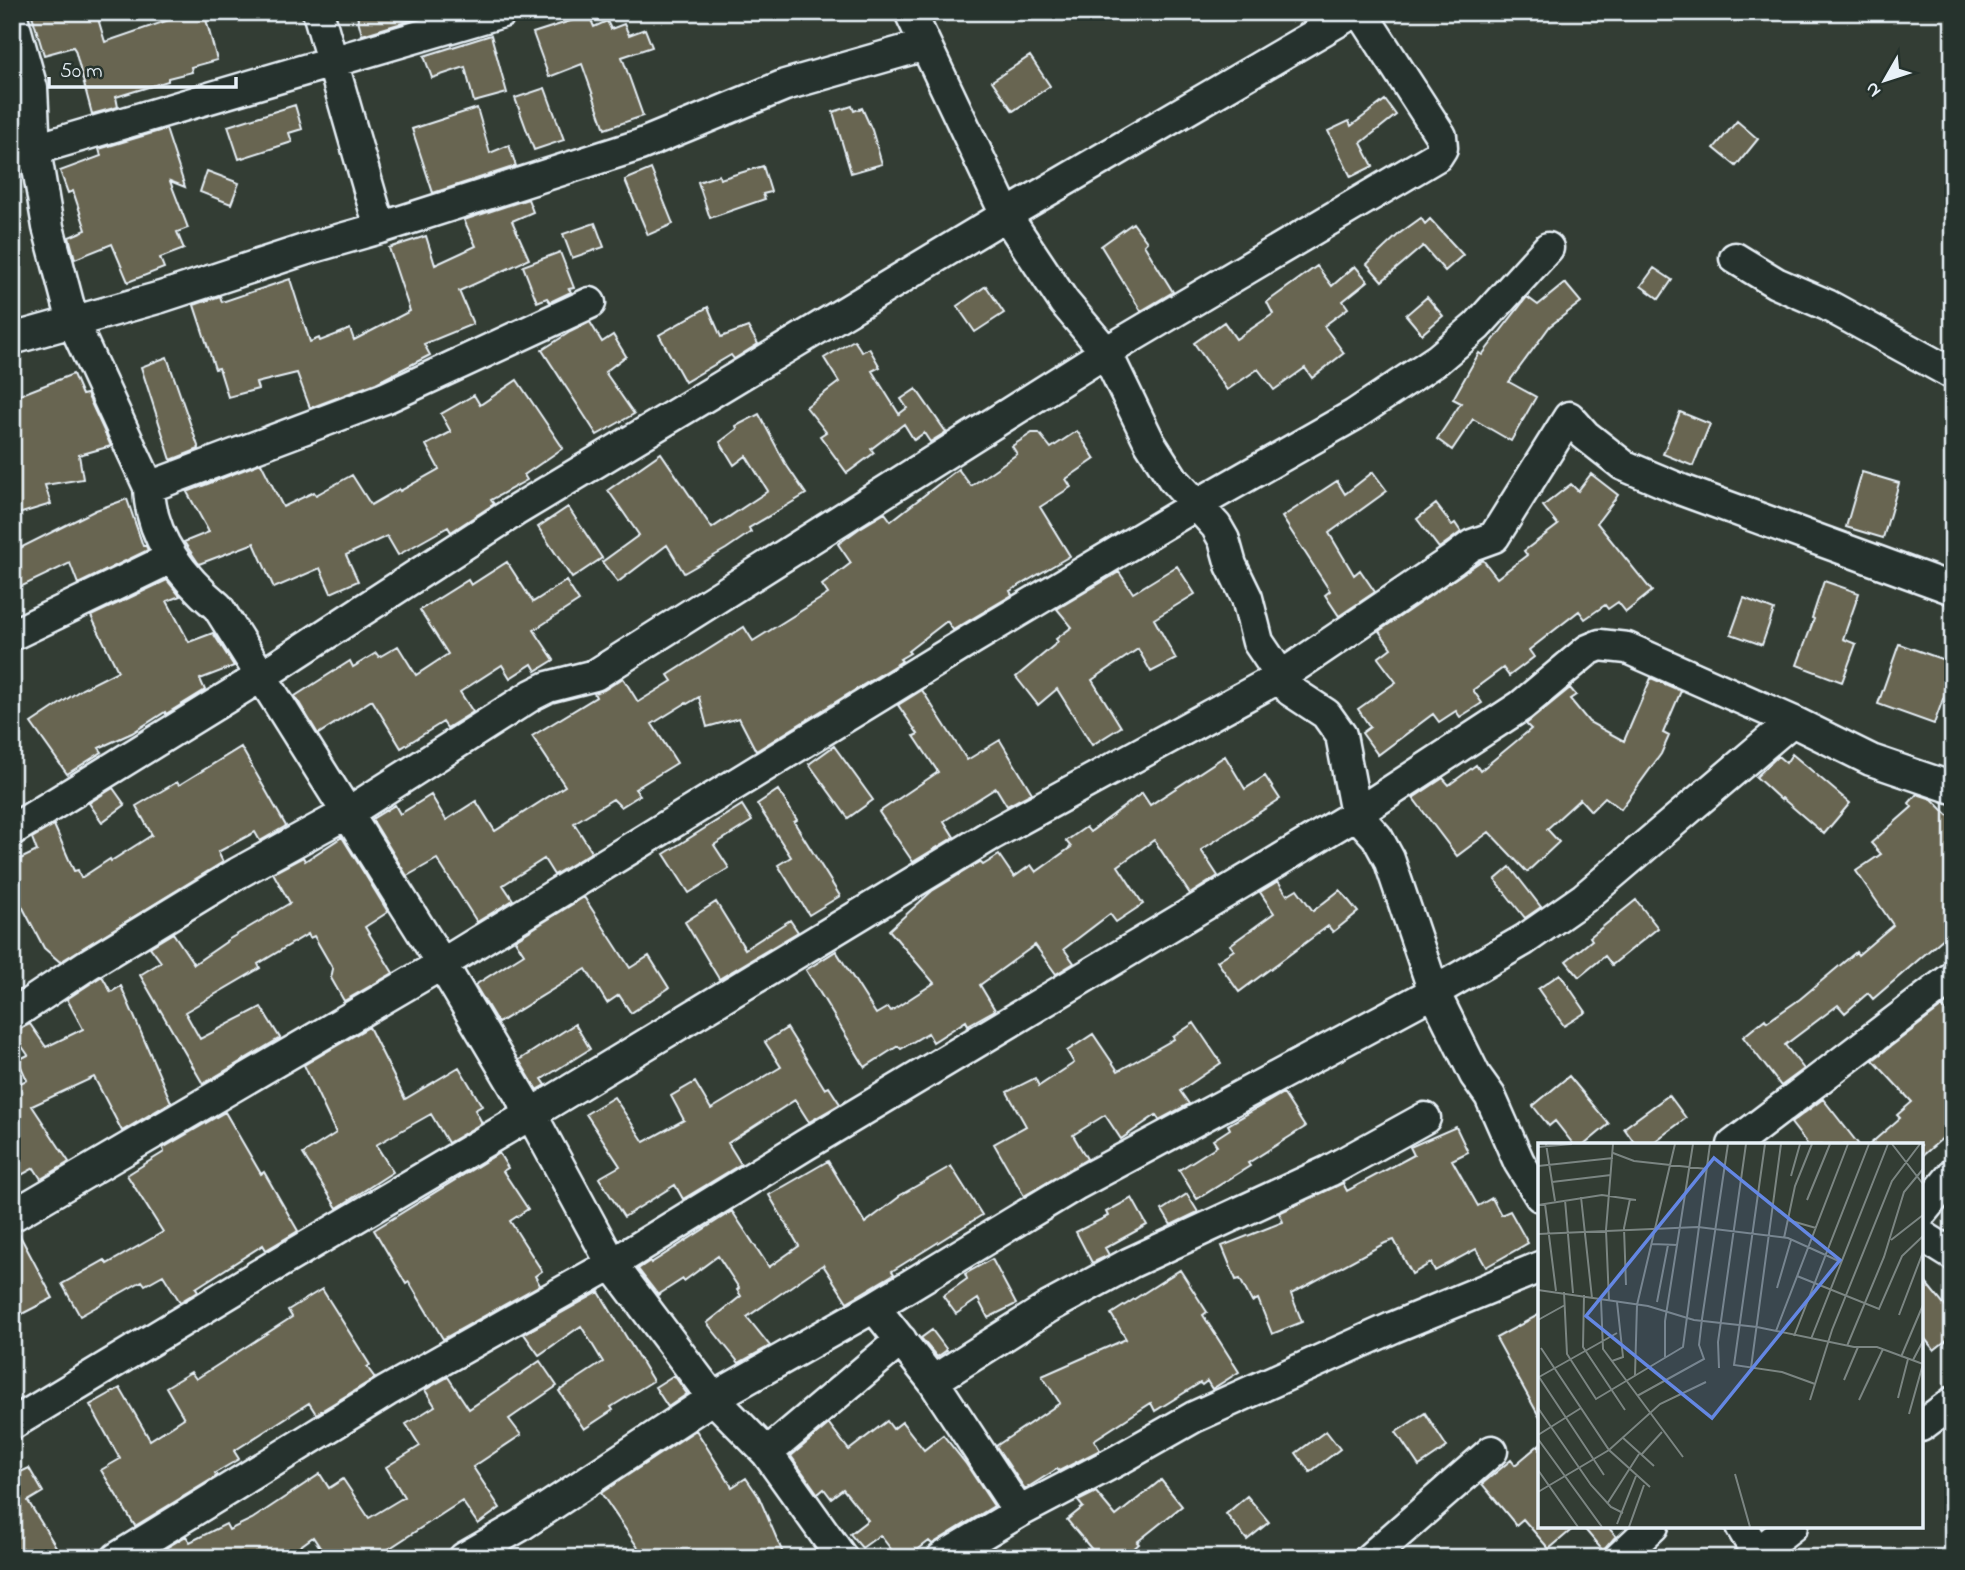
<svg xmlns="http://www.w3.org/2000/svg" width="1965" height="1570" font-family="'Indie Flower',sans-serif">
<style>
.building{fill:#686551;stroke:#e8f1f8;stroke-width:2}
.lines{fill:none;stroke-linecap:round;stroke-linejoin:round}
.minor-casing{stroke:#e8f1f8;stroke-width:35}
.minor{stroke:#26332d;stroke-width:30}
.inset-road{fill:none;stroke:#7b8582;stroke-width:2}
.view{fill:#6487e3;fill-opacity:0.15;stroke:#6487e3;stroke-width:3.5}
.inset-edge{fill:none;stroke:#e8f1f8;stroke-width:3.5}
</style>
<rect width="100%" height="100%" fill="#333d34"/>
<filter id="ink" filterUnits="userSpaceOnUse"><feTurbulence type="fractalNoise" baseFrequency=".0143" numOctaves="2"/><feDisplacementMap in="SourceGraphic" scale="14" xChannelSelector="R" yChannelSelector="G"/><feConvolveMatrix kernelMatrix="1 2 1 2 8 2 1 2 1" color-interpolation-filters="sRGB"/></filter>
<g filter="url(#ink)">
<path class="building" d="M31,12H96L105,42L175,18L173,12H204L217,60L191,67L192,72L168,78V81L116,97L118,107L92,114L75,50L73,47L44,55Z
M356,12H422V17L362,35Z
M589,15L594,27L607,21L611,29L624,24L629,35L645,29L652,47L622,57L643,116L605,129L582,64L549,77L533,33Z
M491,35L507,93L474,102L465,67L432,78L424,56Z
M1030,56L1050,86L1013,111L992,81Z
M545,88L564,140L534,150L515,98Z
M1385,100L1396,115L1361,143L1373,166L1351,177L1328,131L1349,121L1351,126Z
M295,105L302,129L289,133L292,142L239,159L228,126Z
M852,106L854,111L862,108L872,130L882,164L851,173L833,112Z
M477,108L490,153L509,145L516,166L433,193L412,129Z
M1737,121L1758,139L1736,166L1714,148Z
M166,129L185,187L170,181L188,228L177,232L184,249L160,258L164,268L128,282L112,244L75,259L69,237L86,230L73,191L68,193L60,171L101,156L99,149Z
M763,166L771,192L763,194L765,199L710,218L698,182L719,175L720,179Z
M651,169L673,224L648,235L625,180Z
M207,171L239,183L231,204L200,192Z
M528,199L533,212L512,221L529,259L459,291L473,324L424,344L430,355L376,383L310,408L297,373L256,383L258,389L228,397L219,368L215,369L194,305L220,296L222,302L290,279L310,342L319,338L320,341L350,329L354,340L410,311L389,248L426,236L435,265L476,246L464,220Z
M1421,218L1425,224L1430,219L1463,255L1445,271L1423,246L1382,281L1367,264L1400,233Z
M595,223L604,247L572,258L563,234Z
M1133,223L1147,242L1144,245L1173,292L1141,311L1101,246Z
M560,252L574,288L569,289L571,292L550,302L547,298L537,302L523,266Z
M1317,266L1332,286L1355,266L1368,281L1343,301L1348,308L1324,326L1344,353L1312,378L1305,368L1274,390L1258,369L1227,390L1194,343L1224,322L1236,339L1273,314L1267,302Z
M1654,268L1672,280L1659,299L1641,286Z
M1565,283L1581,302L1550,326L1509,382L1536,397L1511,441L1473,419L1452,450L1437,439L1461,403L1453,399L1479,353L1482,355L1527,297L1538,305Z
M986,286L1004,313L975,332L957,306Z
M1427,297L1443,316L1422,334L1406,315Z
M708,307L721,337L748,327L758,344L734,359L731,355L685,382L659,335Z
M590,322L602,342L613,335L626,356L605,372L634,414L597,435L542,350L570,332Z
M854,340L862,352L869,348L880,367L872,371L899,414L907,408L901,399L916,389L946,432L930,442L924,433L914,440L904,424L871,449L874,453L847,473L820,436L826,432L806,407L839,382L824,358Z
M167,357L199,449L171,460L141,367Z
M73,374L82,395L87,394L111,446L79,455L83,479L45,485L51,504L12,516V398Z
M517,380L563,448L524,475L527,480L491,500L494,504L451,532L448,527L439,532L398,555L387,536L346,555L358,581L331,593L320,568L274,588L254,543L199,564L184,542L209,532L187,492L261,463L283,507L314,492L316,495L352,475L371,505L399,489L400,491L439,469L426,445L451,432L441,414L474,395L480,405Z
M1680,412L1710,424L1693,466L1663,454Z
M759,414L785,463L806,494L749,528L751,532L726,549L684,573L667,545L618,582L602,562L639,535L608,490L661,453L712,528L768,491L746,456L734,465L720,442L737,429L736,426Z
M1077,431L1095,459L1066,479L1071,487L1040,507L1070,556L1010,591L1012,595L953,630L947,621L908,651L910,653L900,659L902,661L756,751L739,718L707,727L699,697L687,704L686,703L652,724L677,763L635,789L640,795L621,807L613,799L574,823L592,852L554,875L544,859L503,885L513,900L477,922L437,859L407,876L372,819L395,805L400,814L431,795L446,820L476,801L495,831L565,786L532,736L596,697L594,693L604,690L623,678L638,702L672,681L668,675L744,627L753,641L828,594L822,585L851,563L838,544L860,528L885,513L891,521L958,469L971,486L1017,454L1012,446L1032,433H1039L1051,448Z
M1373,472L1387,491L1329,533L1354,575L1360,570L1375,592L1339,616L1325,595L1330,591L1282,517L1337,481L1345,494Z
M1862,472L1899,483L1883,538L1846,527Z
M1591,474L1618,495L1597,523L1652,591L1626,612L1618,602L1608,609L1605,605L1585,619L1579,611L1529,650L1534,657L1509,676L1503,668L1473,690L1482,703L1460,717L1456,711L1439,722L1433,714L1378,755L1362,733L1370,727L1358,709L1396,682L1378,658L1391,648L1379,631L1481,561L1483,560L1497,578L1527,555L1524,551L1558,525L1543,506L1571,484L1578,491Z
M127,499L143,546H146L148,550L78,584L70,563L12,591V552L96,510Z
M1436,504L1452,525L1455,523L1461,532L1439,548L1417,519Z
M568,507L602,558L572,578L538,527Z
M507,562L533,602L566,581L579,601L534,630L554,660L536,671L532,664L510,678L502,665L460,692L473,712L447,728L443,722L401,748L372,700L318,734L295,696L350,661L353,667L376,653L379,657L398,646L416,675L448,654L420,610L468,580L471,585Z
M1177,566L1195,594L1154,619L1176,659L1151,672L1138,649L1092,680L1121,727L1092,745L1057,689L1038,705L1016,677L1058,642L1056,639L1072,627L1057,609L1119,572L1133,593Z
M167,580L180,596L167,601L189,642L213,633L234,666L200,679L205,690L166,714L165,712L132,733L99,748L102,752L67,774L31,723L82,689L118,671L91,616Z
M1824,581L1859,593L1843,639L1856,644L1842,682L1797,665L1814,619L1812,618Z
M1744,598L1774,610L1762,645L1731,634Z
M1899,644L1953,663V671L1934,724L1878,704Z
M1651,678L1681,691L1663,733L1669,736L1661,754L1621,809L1605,797L1591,811L1580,799L1547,829L1559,842L1527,872L1489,832L1457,856L1413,798L1443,778L1449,785L1476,765L1480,771L1531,729L1526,724L1570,688L1576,695L1570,699L1589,722L1624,741Z
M922,690L967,760L1000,740L1032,793L1007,806L996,788L944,821L954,837L913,862L879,812L938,772L914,736L918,734L898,705Z
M834,746L873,800L848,818L809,764Z
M241,747L286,826L260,841L255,832L218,852L223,862L60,962L44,948L12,887V863L37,851L32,838L54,825L74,871L78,870L81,878L110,859L111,861L152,835L136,806L177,782L179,785Z
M1792,754L1850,803L1824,834L1782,798L1781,800L1756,777L1778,756L1786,763Z
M1225,756L1245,789L1265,776L1280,799L1201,850L1218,876L1190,894L1154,840L1118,866L1143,904L1116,922L1110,914L1064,949L1074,963L1056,974L1035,945L980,985L995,1010L968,1025L966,1021L933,1042L928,1033L901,1049L898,1046L865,1067L806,970L836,951L876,1014L888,1007L891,1011L934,983L889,930L932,891L980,862L983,865L999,855L1014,877L1031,865L1036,872L1071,847L1066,841L1086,827L1090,832L1142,793L1150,805Z
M113,788L125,805L102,822L89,803Z
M778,790L797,820L794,822L840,896L809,915L778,865L791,857L757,804Z
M1917,794L1932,799L1953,820V930L1873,999L1868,993L1845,1013L1838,1005L1785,1045L1804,1069L1781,1086L1743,1037L1765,1019L1767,1022L1800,999L1856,952L1858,955L1893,925L1856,871L1881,854L1871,843L1912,807L1909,803Z
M742,805L752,821L714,845L729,868L689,893L664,854Z
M342,837L388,912L365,927L393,973L344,1001L331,978L333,969L314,936L310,938L308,934L258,964L260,968L185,1012L200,1039L261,1007L280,1038L203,1084L140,975L161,962L150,947L173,933L194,964L226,942V941L290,903L273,873L303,857L305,861Z
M1510,867L1541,907L1525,918L1495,880Z
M1278,881L1287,895L1297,889L1313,911L1340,890L1358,912L1333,932L1328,926L1239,992L1217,961L1234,950L1230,945L1274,913L1260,892Z
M584,897L630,968L649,956L669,988L631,1013L619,995L607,1003L586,969L498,1023L475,985L524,954L515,940Z
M1636,900L1658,928L1612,965L1605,956L1579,977L1566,961L1592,940L1590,937Z
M716,902L745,949L790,920L798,932L719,979L685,922Z
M1560,974L1586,1012L1564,1026L1538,989Z
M102,976L111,992L121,986L171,1102L122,1131L94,1077L32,1106L69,1162L41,1179L34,1168L12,1180V1075L18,1084L27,1080L18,1060L28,1055L12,1032L30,1024L46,1047L83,1029L67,999Z
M1942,1007L1953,1018V1129L1921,1157V1145H1869L1900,1118L1897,1115L1912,1102L1873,1060Z
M1194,1023L1221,1063L1180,1091L1189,1104L1159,1120L1156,1115L1121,1139L1105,1115L1073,1135L1087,1159L1024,1196L994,1144L1026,1126L1007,1092L1035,1078L1039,1086L1074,1063L1067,1051L1093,1034L1118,1071L1174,1039L1173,1037Z
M575,1024L590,1049L542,1079L546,1085L537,1090L519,1060Z
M369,1027L405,1099L459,1067L482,1106L475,1110L482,1123L448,1143L431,1114L376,1145L393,1172L337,1208L303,1154L336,1133L304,1065Z
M787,1028L825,1089L829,1087L840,1104L809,1122L795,1100L728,1143L741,1164L683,1199L675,1185L624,1217L599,1178L620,1166L586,1114L614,1097L644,1142L684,1120L671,1096L695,1082L711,1109L781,1067L765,1042Z
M1569,1076L1609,1124L1584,1145H1574L1555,1121L1549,1126L1533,1106Z
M1283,1093L1305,1127L1248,1163L1250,1166L1197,1199L1179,1170L1217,1146L1213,1140L1230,1129L1228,1125Z
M1669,1095L1686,1118L1650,1145H1636L1624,1128Z
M1823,1099L1859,1145H1808L1791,1123Z
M225,1112L261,1174L264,1172L298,1231L266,1250L263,1245L196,1288L198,1291L180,1302L163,1275L145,1285L142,1281L80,1316L62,1284L105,1260L107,1264L163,1232L127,1175L164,1152L163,1148Z
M1456,1127L1468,1152L1452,1160L1478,1206L1492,1198L1501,1215L1510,1211L1528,1243L1486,1267L1476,1249L1435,1271L1431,1263L1412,1274L1394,1240L1385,1243L1291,1294L1302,1322L1272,1334L1258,1299L1252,1302L1240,1279L1236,1280L1222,1246L1283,1222L1279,1213L1343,1183L1347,1191L1414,1155L1410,1147Z
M499,1153L508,1168L503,1171L528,1209L510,1221L542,1271L535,1276L540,1285L443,1339L409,1282L406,1284L374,1230Z
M828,1161L865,1223L899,1197V1196L951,1166L982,1215L892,1271L894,1274L847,1302L823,1265L809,1274L747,1317L770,1346L739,1363L707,1323L741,1296L737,1290L739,1288L718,1256L684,1281L683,1279L658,1295L638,1269L650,1261L651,1263L732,1211L769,1267L799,1246L769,1195Z
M1187,1194L1198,1212L1171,1225L1162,1210Z
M1132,1198L1147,1225L1105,1248L1109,1255L1092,1263L1076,1232L1108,1216L1106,1212Z
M18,1232L53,1298L12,1319V1233Z
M992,1259L1016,1304L988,1318L978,1299L956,1314L943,1296L967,1279L965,1274Z
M1180,1270L1207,1312L1203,1315L1239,1372L1212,1389L1207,1381L1202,1385L1200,1383L1155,1411L1151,1403L1094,1440L1100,1450L1059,1471L1057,1469L1025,1489L996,1446L1060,1403L1042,1376L1126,1339L1111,1314Z
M1921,1277L1953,1316V1335L1934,1350L1921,1334Z
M322,1289L370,1365L367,1367L375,1378L316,1414L309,1403L234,1451L239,1459L215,1473L217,1476L135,1526L101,1470L120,1459L90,1405L120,1388L150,1440L184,1418L166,1387L191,1372L196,1379L292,1317L288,1310Z
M599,1292L653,1381L611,1407L613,1410L584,1429L559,1391L603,1362L581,1326L539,1355L524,1334Z
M1540,1314V1418L1496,1338Z
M932,1330L947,1350L937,1357L921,1338Z
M540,1361L557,1386L509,1419L521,1435L473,1467L500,1508L478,1524L462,1501L387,1550L392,1558H327L313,1537L284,1558L153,1556L186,1536L190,1542L226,1524L229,1530L252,1519L320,1474L329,1488L343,1479L369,1518L404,1497L386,1467L420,1446L406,1424L435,1406L425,1390L448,1377L469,1409Z
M674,1375L687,1394L668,1407L655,1387Z
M1425,1413L1447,1447L1419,1466L1396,1432Z
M887,1421L893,1429L902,1422L924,1450L943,1435L966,1464L994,1506L932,1544L929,1541L907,1558H898L880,1535L862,1548L850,1534L868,1520L843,1489L831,1498L824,1489L818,1494L791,1456L829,1424L849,1450Z
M696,1430L732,1487L746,1478L759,1497L785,1558H645L601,1493Z
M1326,1431L1340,1449L1310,1472L1296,1453Z
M1540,1444V1526H1576L1549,1549L1523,1519L1516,1525L1482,1484L1511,1460L1515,1465Z
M29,1468L43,1492L28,1501L63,1558H12V1476Z
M1161,1480L1182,1506L1137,1542L1139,1544L1123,1558H1099L1067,1520L1083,1507L1078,1501L1096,1492L1116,1516Z
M1247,1496L1269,1522L1247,1540L1226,1514Z
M1582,1526H1607L1616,1536L1603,1551Z"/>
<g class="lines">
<g class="minor-casing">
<path id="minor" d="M318,12L380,228
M910,12L1006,215L1064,302L1106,352L1150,443L1173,479L1216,526L1224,540L1231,565L1247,598L1258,642L1291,691L1326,714L1341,735L1356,814L1377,837L1389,859L1434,992L1475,1075L1490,1096L1519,1162L1540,1196
M12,17L32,88L35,150L48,227L73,322L149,487C150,537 182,577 218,607L442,964L531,1114L612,1264L713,1398L767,1453L842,1558
M12,156L502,12
M1735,258L1776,283L1827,305L1953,374
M12,339L161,297L310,248L380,228L640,145L785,85L925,45
M149,487L385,398L590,303
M12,635L171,558
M12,830L263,675L515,511L1006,215L1354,12
M12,1015L87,965L238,873L349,812L532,695L548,687L595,675L1106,352L1437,156L1442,148L1441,136L1361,12
M1733,1145L1953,977
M1921,1213L1953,1174
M12,1216L442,964L972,639L1196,505L1354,415L1438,359L1477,326L1548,248
M1921,1235L1953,1255
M874,1307L933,1381L1019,1512
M933,1381L1049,1307L1130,1263L1329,1171L1425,1118
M12,1424L277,1264L531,1114L991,835L1280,677L1454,559L1472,545L1494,537L1569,417L1585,435L1623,465L1682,490L1953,589
M1921,1426L1953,1402
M767,1453L901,1340
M1741,1526L1760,1558
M1757,1553L1792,1526
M117,1558L387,1391L612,1264L805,1145L1356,814L1521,706L1588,650L1600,645L1627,648L1792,721L1871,760L1953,788
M464,1558L520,1526L713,1398L874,1307L1077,1184L1434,992L1524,940L1584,898L1792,721
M942,1558L1019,1512L1120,1459L1194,1417L1394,1327L1540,1267
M1370,1558L1492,1451
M1619,1558L1653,1526"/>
</g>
<use href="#minor" class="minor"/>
</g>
</g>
<g transform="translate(1538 1143)">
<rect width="385" height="385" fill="#333d34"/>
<path class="inset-road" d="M8,1L17,58M227,1L196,222L244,229L277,241M354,1L385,41M0,4L34,1M75,10L96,18L169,26M0,23L75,15M253,33L262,1M14,39L73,32M43,54L54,155M27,57L35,150M269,57L292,1M7,61L18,148M0,62L64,52L98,57M250,77L278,85M0,91L160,84L250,95L303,119M246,95L257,43L274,1M353,97L385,72M114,101L140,102M259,133L341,166L364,113L385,93M88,142L86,85L92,56M239,145L253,97M0,147L110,163L156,177L219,184L316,204H339L385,221M26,149L29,211L58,256L145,204L172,1M46,152L45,204L87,267M63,157L65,206L145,314M71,158L68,87L75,1M119,159L130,102M361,172L385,109M0,177L27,162M238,188L310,1M256,193L331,1M273,196L350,1M309,203L346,114L366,49L385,26M3,205L71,307L112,344M127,214V178L155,1M363,214L385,162M375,217L385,198M74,218L85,214L79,159M181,225L180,199L208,1M213,225L243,1M97,232L99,162L137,1M1,234L66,332M1,234L79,190M306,237L320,204M99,253L166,216L161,202L164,176L190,1M360,255L370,216M272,257L294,187L354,38L382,1M321,257L345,206M0,265L53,342L73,364L85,370M371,271L385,221M0,292L43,265M84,294L116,323M0,296L64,384M103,312L124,289M0,327L40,384M197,331L212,384M0,349L71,307L122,261L168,239M69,361L101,311M79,381L98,333M91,384L106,342"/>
<path class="view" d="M176,15L302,117L174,275L48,173Z"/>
<rect width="385" height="385" class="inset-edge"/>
</g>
<rect width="1965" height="1570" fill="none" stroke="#26332d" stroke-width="42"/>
<rect x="21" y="21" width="1923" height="1528" fill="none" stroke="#e8f1f8" stroke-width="2.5" filter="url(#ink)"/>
<g transform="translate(1885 80) rotate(231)" stroke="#26332d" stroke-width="5" paint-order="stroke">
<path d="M0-5L12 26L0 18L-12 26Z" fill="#e8f1f8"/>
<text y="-10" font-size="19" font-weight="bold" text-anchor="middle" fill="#e8f1f8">N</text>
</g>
<path d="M49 77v10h187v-10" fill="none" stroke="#e8f1f8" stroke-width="3.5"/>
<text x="60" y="77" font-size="21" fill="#e8f1f8" stroke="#26332d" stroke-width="5" paint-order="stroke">50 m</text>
</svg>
